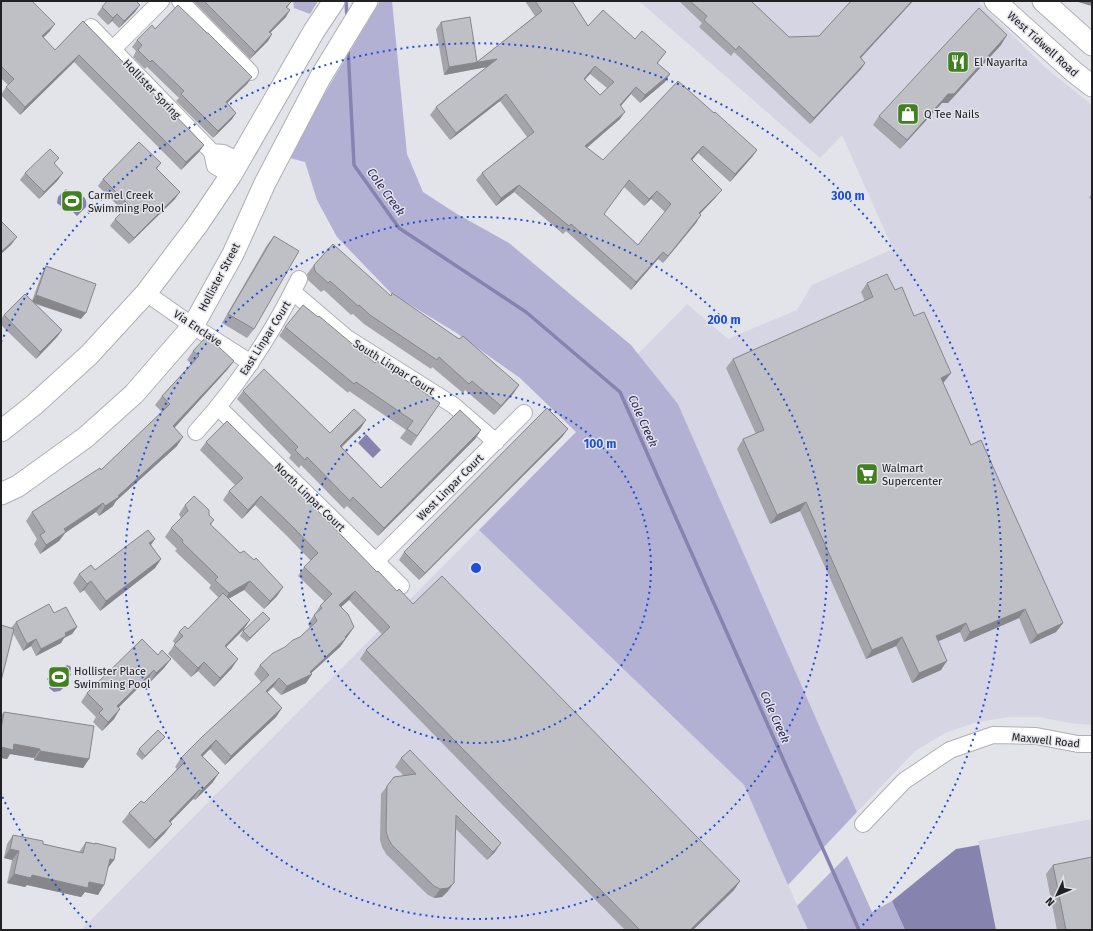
<svg xmlns="http://www.w3.org/2000/svg" width="1093" height="931" font-family="'Fira Sans',sans-serif">
<style>
.built{fill:#d5d5e3}
.green{fill:#b2b1d3}
.water{fill:#8684af}
.lines{fill:none;stroke-linecap:round;stroke-linejoin:round}
.stream{stroke:#8684af;stroke-width:3.5}
.minor-casing{stroke:#afafb6;stroke-width:18}
.major-casing{stroke:#afafb6;stroke-width:23}
.minor{stroke:#fff;stroke-width:16}
.major{stroke:#fff;stroke-width:21}
.wall{fill:#a4a4aa;fill-rule:evenodd}
.shaded-wall{fill:#86868b}
.building{fill:#bfbfc6;stroke:#86868b;fill-rule:evenodd}
.ring{fill:none;stroke:#1d4ed8;stroke-width:2;stroke-dasharray:2 4}
.labels{text-anchor:middle;stroke-width:3;stroke-linejoin:round;paint-order:stroke}
.street-label{font-size:11px;fill:#212123;stroke:#e3e3ea}
.poi-label{font-size:11px;fill:#212123;stroke:#e3e3ea;text-anchor:start}
.water-label{font-size:12px;font-style:italic;fill:#30285f;stroke:#e3e3ea}
.centre{fill:#1d4ed8;stroke:#e3e3ea;stroke-width:2}
.ring-label{font-size:12px;text-anchor:middle;font-weight:bold;fill:#1d4ed8;stroke:#e3e3ea;stroke-width:3;stroke-linejoin:round;paint-order:stroke}
</style>
<rect width="100%" height="100%" fill="#e3e3ea"/>
<path class="built" d="M639,1H977L1048,70L1092,105V725L1069,723L1039,717H1010L977,722L945,733L915,751L857,812L678,404L638,354L687,304L728,339L797,310L812,285L893,249L842,135L820,158Z
M479,530L744,785L808,930H81Z
M1092,819V930H996L978,841Z"/>
<path class="green" d="M293,1H318L310,14L294,8Z
M380,1H392L407,154L423,192L457,214L509,243L631,345L678,404L857,812L788,885L744,785L479,530L576,432L520,378L455,332L391,293L337,237L317,200L305,162L290,158L319,103Z
M847,856L872,912L892,901L905,930H808L797,906Z"/>
<path class="water" d="M66,189L73,197L80,195C86,197 87,201 86,207L77,216L66,205L61,206L57,203L58,197Z
M366,434L381,450L373,458L358,443Z
M67,665L70,666L71,668L70,673L71,675L64,683L66,685L60,691L54,692L49,688L51,684L47,679L56,670L57,671L61,666L63,668Z
M979,845L996,930H905L892,901L956,849Z"/>
<g class="lines">
<path class="stream" d="M346,1L347,18
M348,48L354,165L399,228L526,312L620,392L859,930"/>
<g class="minor-casing">
<path id="minor" d="M180,1L250,72
M91,27L212,152L215,166L231,175
M113,49L161,1
M212,152L223,153L240,161
M293,292L347,338L453,405L496,442
M146,293L193,326L251,363
M218,407L401,586
M196,432C238,386 272,334 299,279
M376,561L524,413
M863,824L904,781L950,750L993,735L1036,736L1078,744H1092"/>
</g>
<g class="major-casing">
<path id="major" d="M995,1L1074,72L1092,86
M1043,1L1092,45
M1,431L34,405L89,355L146,293L198,224L231,175L314,31L334,1
M1,494L18,486L86,437L134,394L193,326L233,254L265,183L320,78L367,1"/>
</g>
<use href="#minor" class="minor"/>
<use href="#major" class="major"/>
</g>
<path class="wall" d="M1,1L50,31L43,37L55,50L83,21L204,145L199,152L181,170L74,62L20,115L1,95L6,87L8,85L1,78Z
M193,1H290L291,2L287,8L286,17L270,33L272,34L268,41L250,59Z
M525,1H572L588,26L635,39L666,52L658,63L665,82L640,103L631,94L620,106V119L587,148L603,160L714,113L757,150L752,157L730,182L698,153L692,160L716,197L700,214L696,223L663,263L658,259L631,290L566,231L563,234L514,192L496,206L476,180L482,173L527,137L500,101L450,140L430,115L436,107L487,67L444,75L436,29L441,22L477,62L535,16ZM590,74L607,88L600,95L585,80ZM624,187L644,206L651,199L665,212L638,245L604,214Z
M679,1H751L789,37L819,36L851,1H913L861,58L865,63L861,69L810,124L734,52L731,56L699,27L702,23Z
M140,5L135,12L119,28L112,21L108,25L97,14L102,7Z
M155,29L252,77L247,84L227,103L236,113L232,119L213,138L176,101L179,98L147,67L145,69L133,57L136,51L132,47L137,40Z
M1001,45L948,103H942L900,149L873,125L879,116Z
M59,158L54,164L58,180L39,199L20,180L25,173Z
M161,163L157,169L175,199L129,244L110,226L115,219L123,211L98,186L103,179Z
M1092,193V200L1089,198Z
M274,236L254,329L247,338L222,323L267,245Z
M314,265L391,296L519,385L513,394L494,415L465,390L463,393L432,367L431,369L364,324L353,314L351,315L324,290L321,292L308,280L307,274Z
M46,266L81,319L35,304L62,330L57,337L36,359L1,325V319L4,315L32,301L42,273Z
M867,283L895,290L914,316L951,373L944,382L943,383L971,445L1063,623L1056,632L1030,644L1019,618L964,642L960,632L938,641L941,670L912,683L896,646L866,659L800,511L770,524L737,449L743,439L756,434L726,368L733,359L865,301L861,292Z
M285,327L375,363L440,403L411,446L400,438L406,430L349,391L348,393L279,336Z
M193,351L234,361L227,370L174,428L177,446L116,501L113,506L99,516L96,512L65,533L59,541L40,554L34,544L37,539L26,521L32,512L101,470L162,412L155,405L162,396L192,364L187,360Z
M243,391L330,433L366,420L360,429L342,447L381,488L481,430L475,439L378,536L347,506L344,509L301,465L299,468L289,458L291,455L237,399Z
M562,437L419,580L399,560L404,552Z
M206,442L377,572L397,591L413,604L740,881L734,890L693,930H625L360,659L366,650L382,634L349,600L341,607L354,627L348,636L345,640L340,647L311,673L312,674L306,683L281,695L273,687L267,692L282,708L276,717L225,765L210,749L202,756L213,782L195,800L193,799L170,822L165,833L149,849L122,822L129,813L144,803L161,786L177,769L175,767L181,758L261,682L254,674L260,665L300,637L310,628L308,624L320,606L324,601L298,576L304,567L311,561L288,537L255,505L242,519L223,500L229,491L235,485L200,450Z
M185,505L209,515L214,520L211,525L240,553L254,560L283,587L277,596L264,609L244,590L228,599L244,629L226,647L232,668L214,687L198,671L191,677L168,654L175,644L173,641L179,632L188,629L219,598L209,588L211,585L175,551L177,549L165,537L171,528L181,518L179,514Z
M151,545L161,559L155,568L100,611L84,590L80,593L73,583L79,574L95,570Z
M54,613L77,627L72,634L64,638L61,643L36,656L31,646L23,651L13,633L11,628L16,622Z
M266,623L247,642L240,636L243,631Z
M158,655L171,659L164,668L150,682L147,679L119,707L114,719L102,731L93,722L96,717L81,702L87,693Z
M4,712L89,759L83,768L34,760V758L10,754L7,759L1,758V715Z
M165,737L142,760L136,754L139,749Z
M401,758L495,852L487,860L456,829L448,891L442,897L434,898L428,895L386,854L382,847L380,840L381,794L387,786L403,775L395,767Z
M13,835L43,844L79,852L86,842L94,844L95,843L114,860L108,868L98,895L85,892L81,897L27,885L25,887L7,883L12,860L4,858L7,844Z
M1053,865L1092,930H1057L1046,874Z"/>
<path class="shaded-wall" d="M912,1H913L856,63L860,57Z
M1079,1H1092V6L1078,2Z
M140,5L135,12L119,28L124,21Z
M290,10L286,17L265,38L269,32Z
M117,14L112,21L108,25L113,18Z
M55,24L50,31L37,44L42,36Z
M272,34L268,41L250,59L255,52Z
M1007,35L1001,45L948,103H942L900,149L907,140L948,94Z
M79,55L74,62L20,115L25,107Z
M497,59L492,66L444,75L449,67Z
M865,63L861,69L810,124L814,118Z
M595,66L590,74L578,86L584,79Z
M670,74L665,82L640,103L645,95Z
M252,77L247,84L221,109L226,102Z
M636,87L631,94L615,113L620,105Z
M506,94L500,101L450,140L456,133Z
M625,112L620,119L579,154L585,146Z
M236,113L232,119L213,138L218,131Z
M204,145L199,152L181,170L186,162Z
M703,146L698,153L686,167L691,159Z
M757,150L752,157L730,182L735,174Z
M63,173L58,180L39,199L44,192Z
M519,185L514,192L496,206L501,198Z
M722,190L716,197L693,221L699,213Z
M657,191L651,199L644,206L649,199Z
M180,192L175,199L129,244L134,238Z
M701,215L696,223L663,263L668,256Z
M17,237L11,245L1,254V252Z
M663,252L658,259L631,290L636,282Z
M36,295L86,313L81,319L32,302Z
M62,330L57,337L36,359L40,352Z
M234,361L227,370L167,436L173,426Z
M951,373L944,382L935,387L941,378Z
M519,385L513,394L494,415L501,406Z
M366,420L360,429L334,454L340,446Z
M568,429L562,437L419,580L425,573Z
M481,430L475,439L378,536L384,528Z
M183,437L177,446L116,501L113,506L99,516L105,506L118,496Z
M261,496L255,505L242,519L248,510Z
M806,502L800,511L770,524L777,515Z
M103,503L96,512L65,533L59,541L40,554L46,545L64,529Z
M155,539L149,548V543Z
M161,559L155,568L100,611L106,601Z
M91,581L84,590L80,593L87,584Z
M250,581L244,590L223,602L229,593Z
M283,587L277,596L264,609L270,601Z
M355,591L349,600L333,614L339,605Z
M1025,609L1019,618L964,642L970,632Z
M270,619L247,642L250,638Z
M250,620L244,629L219,654L225,646Z
M966,623L960,632L930,645L936,636Z
M1063,623L1056,632L1030,644L1037,635Z
M77,627L72,634L64,638L61,643L36,656L41,649L65,633Z
M354,627L340,647L309,675L312,674L306,683L281,695L287,686L310,672Z
M902,637L896,646L866,659L872,650Z
M36,639L31,646L23,651L27,644Z
M171,659L164,668L150,682L156,673Z
M238,659L232,668L214,687L220,678Z
M947,661L941,670L912,683L919,673Z
M204,662L198,671L191,677L198,668Z
M154,670L147,679L111,715L117,706Z
M279,678L273,687L259,700L266,691Z
M282,708L276,717L225,765L231,756Z
M120,709L114,719L102,731L108,722Z
M165,737L142,760L145,756Z
M216,740L210,749L195,764L201,755Z
M14,744L40,749L34,758L10,754L7,759L1,758V747Z
M40,751L89,759L83,768L34,760Z
M219,773L213,782L195,800L201,791Z
M199,790L193,799L163,830L169,821Z
M172,824L165,833L149,849L155,840Z
M501,843L495,852L487,860L493,852Z
M10,849L19,851L12,860L4,858Z
M110,859L114,860L107,869Z
M14,874L32,875L89,882L104,885L98,895L85,892L81,897L27,885L25,887L7,883Z
M740,881L734,890L693,930H690Z
M454,883L448,891L442,897L434,898L440,889Z"/>
<path class="building" d="M1,1H32L55,24L42,36L55,50L83,21L204,145L186,162L79,55L25,107L6,87L14,79L1,66Z
M107,1H136L140,5L124,21L117,14L113,18L102,7Z
M204,1H290L291,2L286,7L290,10L269,32L272,34L255,52Z
M535,1H572L588,26L603,10L635,39L642,31L666,52L657,63L670,74L645,95L636,87L620,105L625,112L585,146L603,160L678,81L714,113L715,112L757,150L735,174L703,146L691,159L722,190L699,213L701,215L668,256L663,252L636,282L571,224L569,226L519,185L501,198L482,173L534,132L506,94L456,133L436,107L497,59L449,67L441,22L470,17L477,62L542,11ZM595,66L614,82L600,95L584,79ZM629,180L649,199L657,191L671,204L638,245L604,214Z
M690,1H751L789,37L819,36L851,1H912L860,57L865,63L814,118L739,46L736,50L704,20L707,16Z
M178,5L207,33H208L252,77L226,102L236,113L218,131L181,94L184,91L152,60L150,62L138,50L142,45L137,40L152,25L155,29Z
M979,8L1007,35L954,94H948L907,140L879,116Z
M139,142L161,163L156,168L180,192L134,238L115,219L129,205L103,179Z
M50,149L59,158L54,163L63,173L44,192L25,173Z
M1,221L17,237L1,252Z
M274,236L299,251L254,329L228,314Z
M333,244L391,296L392,293L459,339L463,336L519,385L501,406L472,381L469,384L439,357L437,360L370,315L359,305L358,306L330,281L328,283L315,271L314,265Z
M46,266L96,284L86,313L36,295Z
M887,274L895,290L902,287L914,316L924,312L951,373L941,378L971,445L981,440L1063,623L1037,635L1025,609L970,632L966,623L936,636L947,661L919,673L902,637L872,650L806,502L777,515L743,439L764,430L733,359L873,297L867,283Z
M25,294L62,330L40,352L4,315Z
M303,305L318,317L319,316L375,363L377,361L440,403L417,436L407,429L413,421L356,382L354,384L285,327Z
M207,336L234,361L173,426L183,437L118,496L119,497L105,506L103,503L64,529L66,532L46,545L40,535L45,532L32,512L100,468L101,470L170,404L162,396L199,356L193,351Z
M264,369L330,433L354,409L366,420L340,446L381,488L460,410L481,430L384,528L353,497L350,501L307,457L305,460L295,450L298,447L243,391Z
M547,408L568,429L425,573L404,552Z
M227,421L316,509L377,572L378,571L397,591L399,589L413,604L442,576L740,881L690,930H640L366,650L390,627L355,591L339,605L348,614L354,627L345,637L346,638L310,672L312,674L287,686L279,678L266,691L282,708L231,756L216,740L201,755L219,773L201,791L199,790L169,821L172,824L155,840L129,813L141,801L144,803L185,762L181,758L203,736L269,675L260,665L273,653L285,647L293,640L300,637L317,621L314,615L322,608L320,606L332,594L304,567L318,553L294,528L261,496L248,510L229,491L243,478L206,442Z
M194,496L209,510V515L214,520L210,524L240,553L244,551L254,560L256,558L283,587L270,601L250,581L229,593L215,580L218,577L182,542L183,540L171,528L188,511L185,505Z
M148,530L155,539L149,543L161,559L106,601L91,581L87,584L79,574L91,565L95,570Z
M223,593L250,620L225,646L238,659L220,678L204,662L198,668L174,645L183,636L179,632L185,626L188,629Z
M49,604L54,613L66,607L77,627L65,633L66,636L41,649L36,639L27,644L16,622Z
M263,612L270,619L250,638L243,631Z
M1,625L14,629L1,681Z
M142,639L158,655L162,650L171,659L156,673L154,670L117,706L120,709L108,722L99,713L103,709L87,693Z
M4,712L94,726L89,759L40,751V749L14,744L13,750L1,747V729Z
M158,730L165,737L145,756L139,749Z
M410,750L458,800L501,843L493,852L456,815L454,883L448,888L440,889L434,886L392,845L388,838L386,831L387,786L394,777L416,774L401,758Z
M13,835L43,841V844L83,853L86,842L95,844V843L116,848L114,860L110,859L104,885L89,882L88,888L32,875L31,878L14,874L19,851L10,849Z
M1092,857V930H1066L1053,865Z"/>
<g class="ring">
<circle cx="476" cy="568" r="175"/>
<circle cx="476" cy="568" r="351"/>
<path d="M91 927A526 526 0 0 1 1 794M1 342A526 526 0 1 1 861 927"/>
</g>
<defs>
<g id="restaurant-square" transform="scale(1.15)"><rect x="-9" y="-9" width="18" height="18" rx="4" fill="#42801f" stroke="#e3e3ea"/><path d="M-5-6h1v4h1v-4h1v4h1v-4h1v5L-1.5 .5V6h-2V.5L-5-1ZM5-6V6H3V1.5H1.5Q1.5-4 5-6Z" fill="#fff"/></g>
<g id="shop-square" transform="scale(1.15)"><rect x="-9" y="-9" width="18" height="18" rx="4" fill="#42801f" stroke="#e3e3ea"/><path d="M-5-2.5h2.3a2.7 3.5 0 0 1 5.4 0H5L5.5 6h-11ZM-1.5-2.5h3a1.5 2.3 0 0 0-3 0Z" fill="#fff"/></g>
<g id="stadium-square" transform="scale(1.15)"><rect x="-9" y="-9" width="18" height="18" rx="4" fill="#42801f" stroke="#e3e3ea"/><path d="M0-5a6.5 5 0 1 0 0 10a6.5 5 0 1 0 0-10ZM-3.5-1.8h7v3.6h-7Z" fill="#fff"/></g>
<g id="supermarket-square" transform="scale(1.15)"><rect x="-9" y="-9" width="18" height="18" rx="4" fill="#42801f" stroke="#e3e3ea"/><path d="M-6-5.5h2.5l.6 2H6L4.5 2H-2.5L-4.4-4H-6ZM-1.5 3.2a1.3 1.3 0 1 0 .1 0ZM3 3.2a1.3 1.3 0 1 0 .1 0Z" fill="#fff"/></g>
</defs>
<g fill-rule="evenodd">
<use href="#restaurant-square" x="958" y="62"/>
<use href="#shop-square" x="908" y="114"/>
<use href="#stadium-square" x="72" y="201"/>
<use href="#supermarket-square" x="867" y="474"/>
<use href="#stadium-square" x="59" y="677"/>
</g>
<g class="labels">
<g class="street-label">
<text transform="translate(1043 44) rotate(42)" y="4">West Tidwell Road</text>
<text transform="translate(152 89) rotate(46)" y="4">Hollister Spring</text>
<text transform="translate(219 277) rotate(-62)" y="4">Hollister Street</text>
<text transform="translate(198 328) rotate(34)" y="4">Via Enclave</text>
<text transform="translate(265 338) rotate(-58)" y="4">East Linpar Court</text>
<text transform="translate(394 367) rotate(32)" y="4">South Linpar Court</text>
<text transform="translate(450 487) rotate(-45)" y="4">West Linpar Court</text>
<text transform="translate(310 497) rotate(44)" y="4">North Linpar Court</text>
<text transform="translate(1046 740) rotate(6)" y="4">Maxwell Road</text>
</g>
<g class="poi-label">
<text x="974" y="66">El Nayarita</text>
<text x="924" y="118">Q Tee Nails</text>
<text x="88" y="199">Carmel Creek<tspan x="88" dy="13">Swimming Pool</tspan></text>
<text x="882" y="472">Walmart<tspan x="882" dy="13">Supercenter</tspan></text>
<text x="74" y="675">Hollister Place<tspan x="74" dy="13">Swimming Pool</tspan></text>
</g>
<g class="water-label">
<text transform="translate(386 192) rotate(54)" y="4">Cole Creek</text>
<text transform="translate(643 421) rotate(66)" y="4">Cole Creek</text>
<text transform="translate(775 717) rotate(66)" y="4">Cole Creek</text>
</g>
</g>
<circle cx="476" cy="568" r="6" class="centre"/>
<g class="ring-label">
<text x="848" y="200">300 m</text>
<text x="724" y="324">200 m</text>
<text x="600" y="448">100 m</text>
</g>
<rect width="1093" height="931" fill="none" stroke="#212123" stroke-width="4"/>
<g transform="translate(1057 895) rotate(226)" stroke="#e3e3ea" stroke-width="3" paint-order="stroke">
<path d="M0-3L7 15L0 10L-7 15Z" fill="#212123"/>
<text y="-6" font-size="11" font-weight="bold" text-anchor="middle" fill="#212123">N</text>
</g>
</svg>
